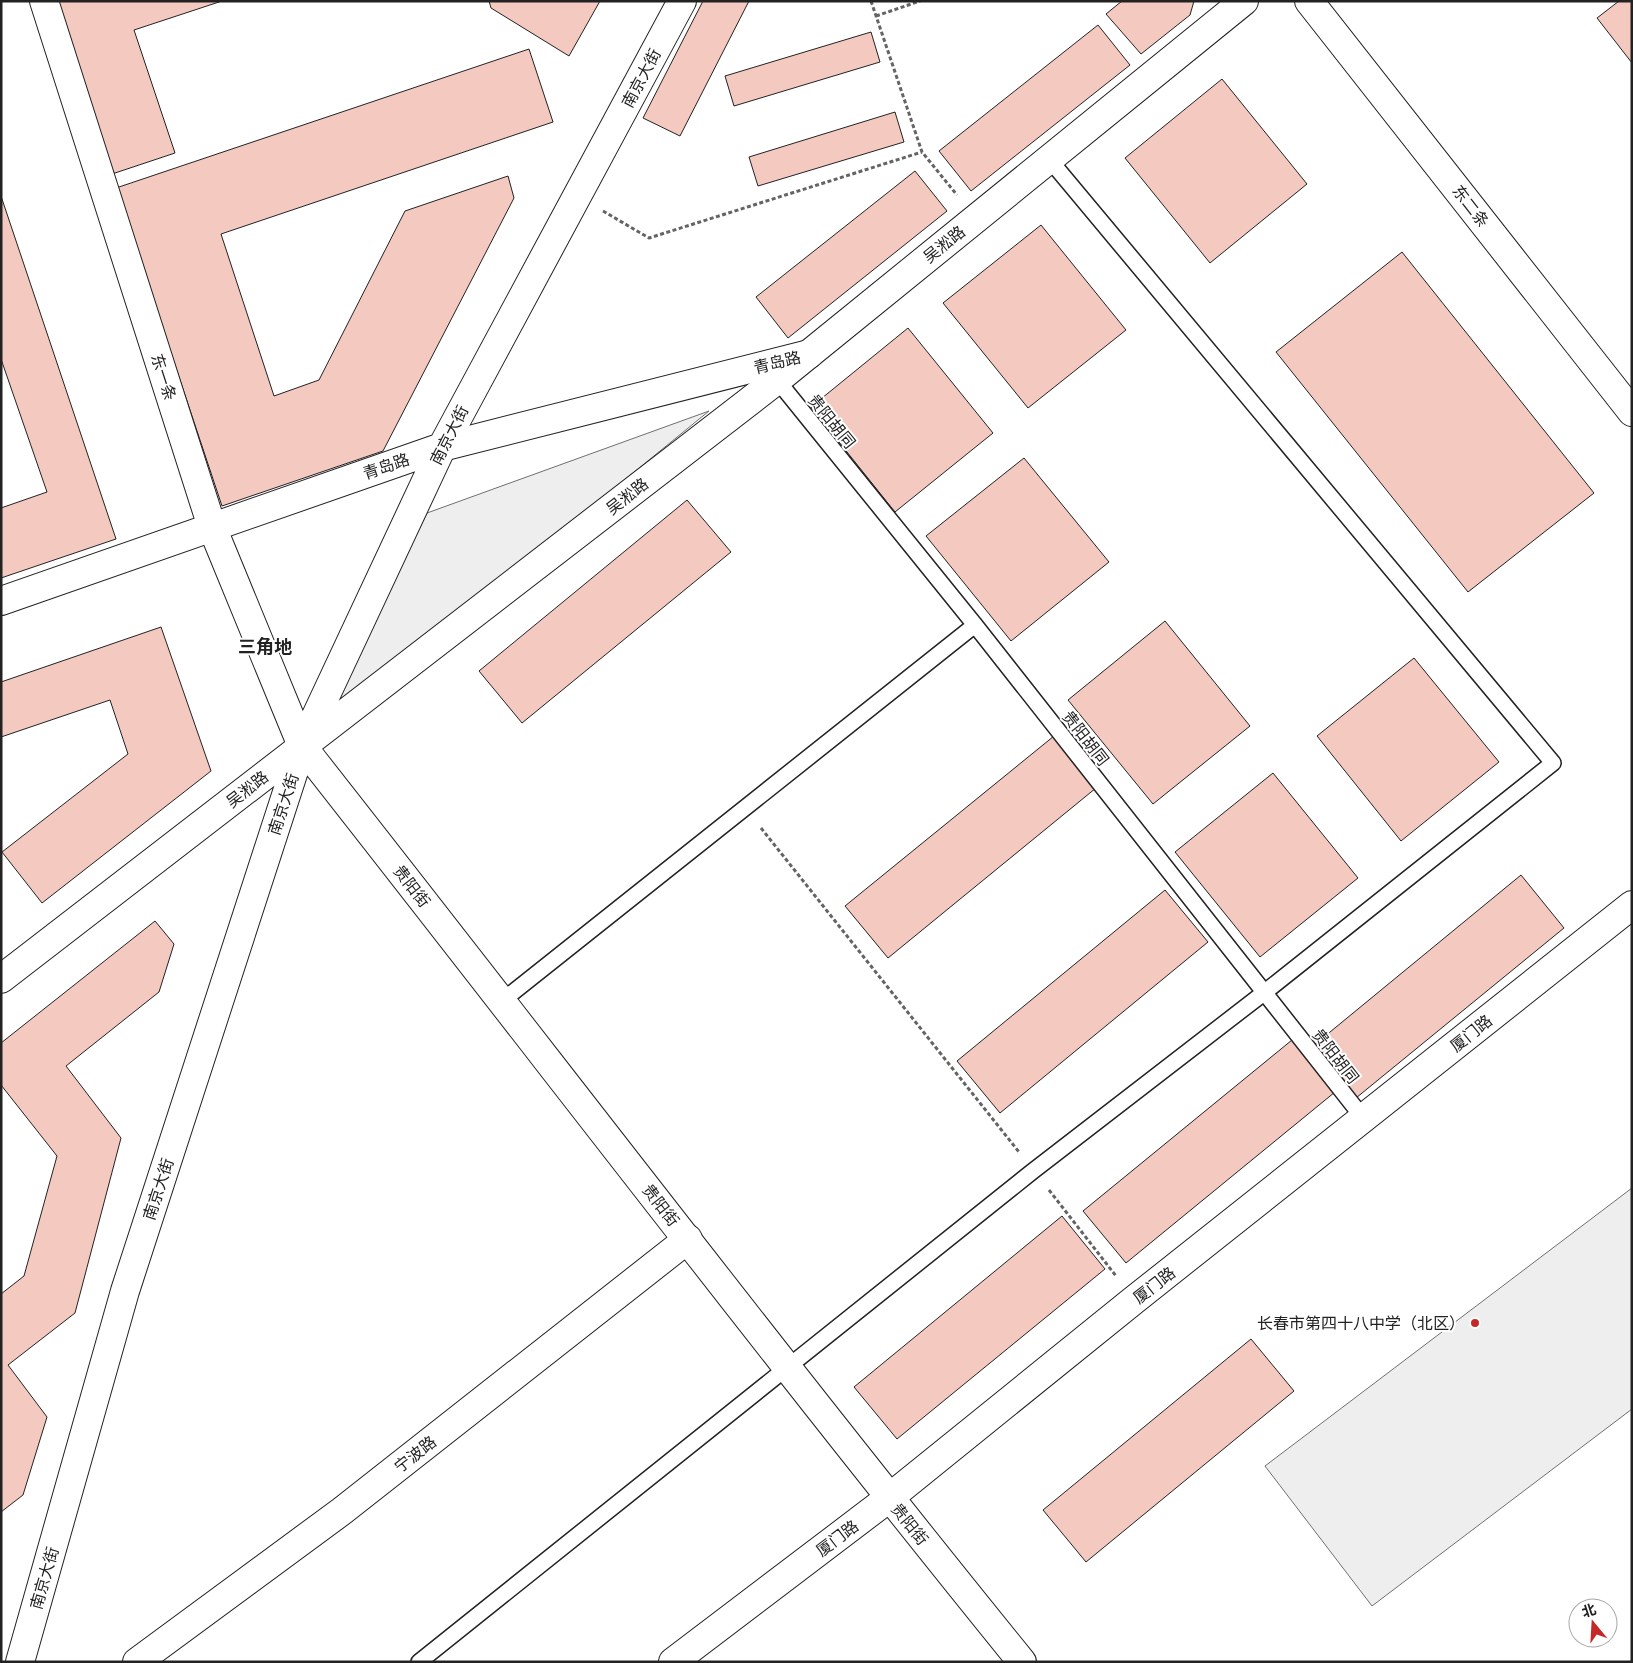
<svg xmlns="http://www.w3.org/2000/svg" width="1633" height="1663" font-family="Inter,'Noto Sans SC',sans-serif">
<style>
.green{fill:#eee;stroke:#6f6f6f}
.building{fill:#f3c9c0;stroke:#222}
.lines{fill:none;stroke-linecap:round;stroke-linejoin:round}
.lane-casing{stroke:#222;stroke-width:18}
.street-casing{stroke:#222;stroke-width:30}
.secondary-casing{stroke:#222;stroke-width:30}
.path{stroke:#646464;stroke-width:3;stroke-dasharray:4 2.5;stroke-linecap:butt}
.lane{stroke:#fff;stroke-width:15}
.street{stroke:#fff;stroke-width:28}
.secondary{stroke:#fff;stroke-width:28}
.poi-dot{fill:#c62828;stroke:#fff;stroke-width:2}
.labels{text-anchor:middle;stroke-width:4;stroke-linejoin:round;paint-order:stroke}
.street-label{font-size:16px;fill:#222;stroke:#fff}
.poi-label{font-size:16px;fill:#222;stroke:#fff;text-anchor:end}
.neighbourhood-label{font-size:18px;font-weight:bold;fill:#222;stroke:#fff}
</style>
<rect width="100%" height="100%" fill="#fff"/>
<path class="green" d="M709,411L317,731L427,513Z
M1632,1188V1409L1372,1606L1265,1466Z"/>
<path class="building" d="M61,1H222L134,30L175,153L112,174L56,3Z
M489,1H600L569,56L491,8Z
M703,1H749L680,136L643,118Z
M1122,1H1194L1190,15L1141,54L1106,14Z
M1619,1H1632V63L1597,18Z
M1098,25L1130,65L971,191L939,151Z
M871,32L880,62L734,106L725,76Z
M529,49L553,122L221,234L274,396L319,380L405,211L508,176L514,198L383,451L222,506L116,188Z
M1222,79L1307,184L1210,263L1125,158Z
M895,112L904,142L758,186L749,157Z
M915,171L947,211L788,338L756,297Z
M1,196L116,539L1,578V508L47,492L1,359Z
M1041,225L1126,330L1028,408L943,303Z
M1402,252L1594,493L1468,592L1276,352Z
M908,328L993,433L895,512L811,407Z
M1024,458L1109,562L1011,641L926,536Z
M687,500L731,552L522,723L479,671Z
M1165,621L1250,726L1153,804L1068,700Z
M161,627L211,771L42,903L2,852L128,754L110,700L1,737V682Z
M1414,658L1499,762L1401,841L1317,736Z
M1054,736L1096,788L888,958L845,906Z
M1273,773L1358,878L1260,957L1175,852Z
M1521,875L1564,928L1356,1098L1313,1046Z
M1165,890L1208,942L1000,1113L957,1061Z
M155,921L174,944L159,992L66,1066L121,1138L75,1313L8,1365L47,1417L23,1495L1,1512V1294L24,1276L57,1156L1,1085V1043Z
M1292,1040L1335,1092L1126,1263L1083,1211Z
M1062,1216L1105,1269L897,1439L854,1387Z
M1251,1339L1294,1391L1086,1562L1043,1510Z"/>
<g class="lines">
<g class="lane-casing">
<path id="lane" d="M777,380L975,625L1364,1119
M502,1001L975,625
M419,1662L1033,1171L1265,992L1553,763L1049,159"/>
</g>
<g class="street-casing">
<path id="street" d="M44,1L212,527L302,746
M442,447L809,354
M137,1662L342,1511L688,1239
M673,1662L889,1498L1134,1300L1632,905"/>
</g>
<g class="secondary-casing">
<path id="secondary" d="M1309,1L1632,412
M1,601L442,447
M302,746C542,1051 777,1360 1022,1662
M1,979L777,380L1244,1
M20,1662L125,1291L302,746L442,447L682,1"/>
</g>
<path class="path" d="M871,1L922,152L957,195
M876,16L920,1
M603,211L649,238L922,152
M761,828L1019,1152
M1049,1190L1116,1276"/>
<use href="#lane" class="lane"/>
<use href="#street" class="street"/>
<use href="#secondary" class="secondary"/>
</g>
<circle class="poi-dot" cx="1475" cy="1323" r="5"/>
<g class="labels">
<g class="street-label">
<text transform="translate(641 78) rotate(-62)" y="6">南京大街</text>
<text transform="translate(1471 206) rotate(52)" y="6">东二条</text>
<text transform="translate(944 244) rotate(-39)" y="6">吴淞路</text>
<text transform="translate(777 362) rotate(-14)" y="6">青岛路</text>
<text transform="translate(164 377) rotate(72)" y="6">东一条</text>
<text transform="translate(832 421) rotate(51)" y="6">贵阳胡同</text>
<text transform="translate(449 435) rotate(-63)" y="6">南京大街</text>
<text transform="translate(386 466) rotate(-19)" y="6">青岛路</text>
<text transform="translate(627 496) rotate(-38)" y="6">吴淞路</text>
<text transform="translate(1086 738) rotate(52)" y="6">贵阳胡同</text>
<text transform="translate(247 789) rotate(-38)" y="6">吴淞路</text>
<text transform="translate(283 804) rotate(-72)" y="6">南京大街</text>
<text transform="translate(412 886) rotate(52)" y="6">贵阳街</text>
<text transform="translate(1471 1033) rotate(-39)" y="6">厦门路</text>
<text transform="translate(1336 1056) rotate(52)" y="6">贵阳胡同</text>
<text transform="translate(158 1189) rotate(-72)" y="6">南京大街</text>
<text transform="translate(661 1205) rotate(52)" y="6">贵阳街</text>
<text transform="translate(1154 1285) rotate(-38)" y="6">厦门路</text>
<text transform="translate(415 1454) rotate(-38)" y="6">宁波路</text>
<text transform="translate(910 1524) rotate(51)" y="6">贵阳街</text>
<text transform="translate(837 1538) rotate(-37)" y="6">厦门路</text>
<text transform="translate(44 1578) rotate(-74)" y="6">南京大街</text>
</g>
<g class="poi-label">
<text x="1465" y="1329">长春市第四十八中学（北区）</text>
</g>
<g class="neighbourhood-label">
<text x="265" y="653">三角地</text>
</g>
</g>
<rect width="1633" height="1663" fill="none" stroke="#222222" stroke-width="5"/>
<g transform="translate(1593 1623) rotate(342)"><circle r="24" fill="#ffffff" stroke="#a7a7a7"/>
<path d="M0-4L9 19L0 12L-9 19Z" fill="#c62828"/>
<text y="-8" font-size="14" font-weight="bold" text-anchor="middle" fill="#222222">北</text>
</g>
</svg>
